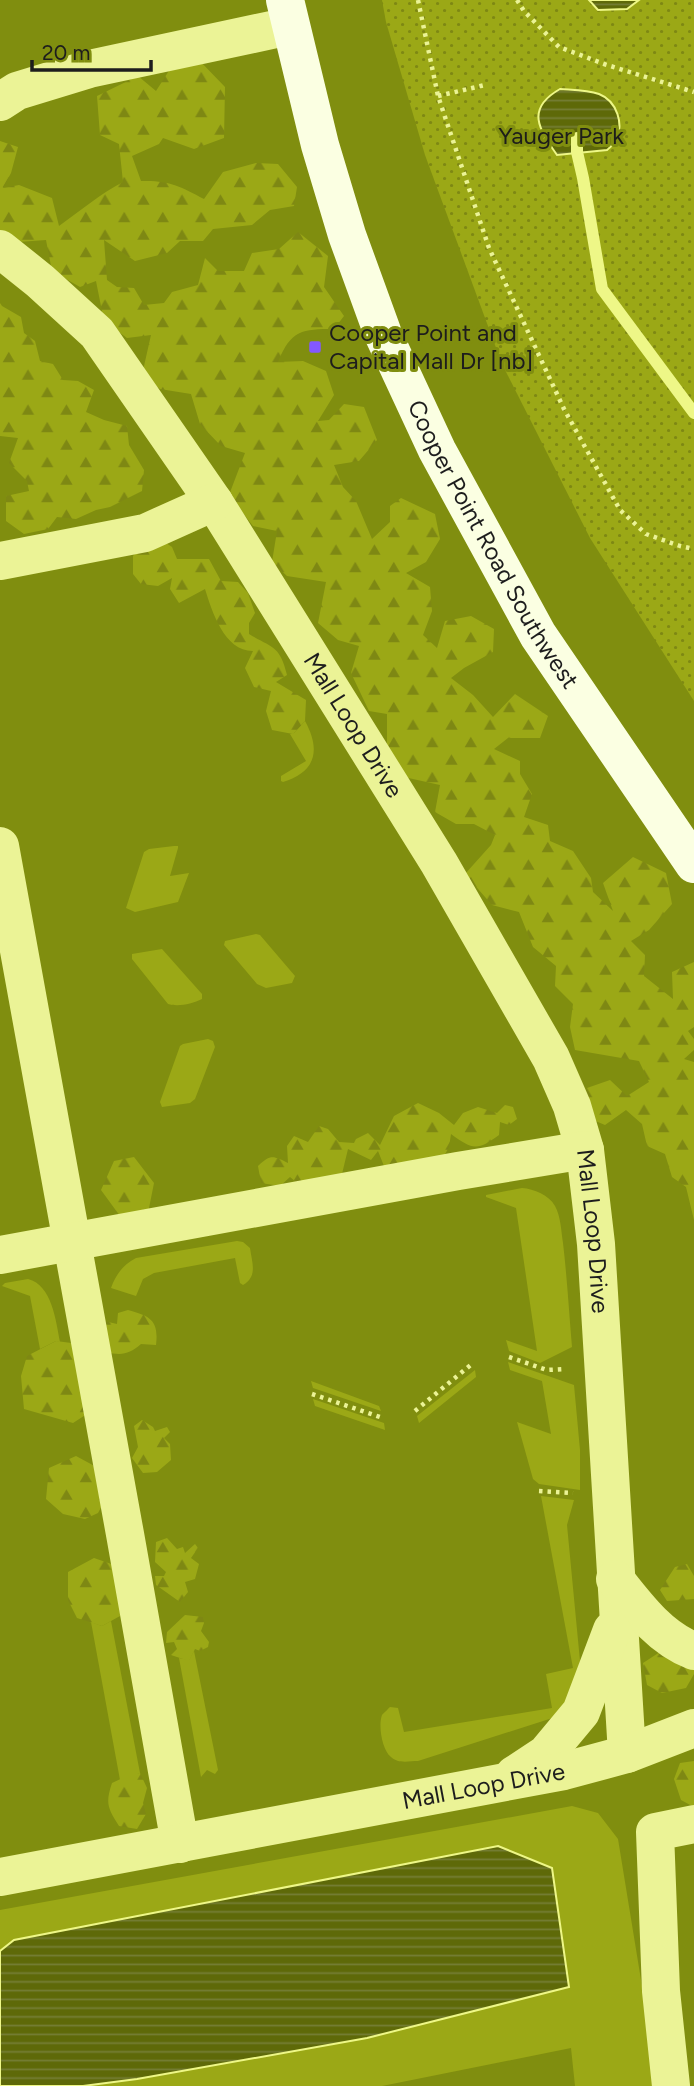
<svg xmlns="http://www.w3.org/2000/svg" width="694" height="2086" font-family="Figtree,sans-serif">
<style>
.green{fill:#9ba816}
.forest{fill:url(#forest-firs)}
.park{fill:url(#park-dots)}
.water{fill:url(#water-rules);stroke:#eef787;stroke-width:2}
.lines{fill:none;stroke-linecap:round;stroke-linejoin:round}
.stream{stroke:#eef787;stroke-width:12}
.path{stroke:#ebf396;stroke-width:4.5;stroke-dasharray:3.5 5;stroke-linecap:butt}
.minor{stroke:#ebf396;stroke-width:38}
.major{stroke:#fbffe2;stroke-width:38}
.poi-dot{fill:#8358ff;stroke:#808e0f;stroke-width:2.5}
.labels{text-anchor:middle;stroke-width:6;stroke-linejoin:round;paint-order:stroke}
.park-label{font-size:24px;fill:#1d1d1a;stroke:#808e0f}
.poi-label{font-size:24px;fill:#1d1d1d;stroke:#808e0f;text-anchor:start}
.street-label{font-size:24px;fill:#1d1d1d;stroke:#808e0f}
</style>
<defs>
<pattern id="forest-firs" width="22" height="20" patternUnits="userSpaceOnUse" patternTransform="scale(1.75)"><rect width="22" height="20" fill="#9ba816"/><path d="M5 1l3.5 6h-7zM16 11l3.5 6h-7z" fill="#7e8813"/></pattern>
<pattern id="park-dots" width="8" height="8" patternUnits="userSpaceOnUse" patternTransform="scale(1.75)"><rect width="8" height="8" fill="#9ba816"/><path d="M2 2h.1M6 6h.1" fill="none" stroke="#7e8813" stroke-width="1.8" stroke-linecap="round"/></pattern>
<pattern id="water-rules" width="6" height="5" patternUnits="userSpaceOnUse" patternTransform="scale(1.75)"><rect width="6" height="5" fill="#5e6908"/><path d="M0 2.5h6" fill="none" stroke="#757e35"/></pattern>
</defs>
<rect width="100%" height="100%" fill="#808e0f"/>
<path class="green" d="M305,721C321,750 316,772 283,782L281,781V776L306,761L290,734L294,733Z
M174,846H178V848L170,876L189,873L178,902L135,912L126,908L144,852L149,849Z
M256,934L260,935L295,976L292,983L266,988L257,984L224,945L225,941Z
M162,949L202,994V999C192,1004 178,1007 168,1004L132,959V954Z
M208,1039L213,1041L215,1047L195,1099L190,1103L162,1107L160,1102L180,1046L183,1044Z
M522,1188C534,1189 549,1195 555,1206C561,1217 561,1231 563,1243C567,1277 569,1312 572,1347L540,1363L509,1351L506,1340L537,1351L516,1208L486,1197V1195Z
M237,1241L243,1242L250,1248C252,1263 258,1276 243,1285L240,1283L235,1258L154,1273L143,1279L136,1296L111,1288C116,1274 123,1265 136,1258Z
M28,1279C52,1285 56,1321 60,1342L56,1341L40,1349L30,1296L2,1286L5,1283Z
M508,1362L574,1385L580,1450V1490L539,1484L533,1479L517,1422L551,1434L542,1381L510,1370Z
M475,1370L476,1377L419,1423L417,1416Z
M311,1381L379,1406L381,1411L313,1388Z
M313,1399L384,1423L385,1430L315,1406Z
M541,1496L574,1500L567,1525L580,1661L568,1713L418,1761C409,1761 398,1764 391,1757C382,1750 378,1725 382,1715C383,1714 390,1707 390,1707L398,1708L404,1732L552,1708L546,1674L573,1668Z
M111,1621L140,1773L120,1780L91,1622L102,1626Z
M194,1651L218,1770L215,1774L207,1770L201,1777L179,1658L189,1660Z
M572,1806L598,1813L618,1839L649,2029L653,2086H575L571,2048L382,2086H0V1910Z"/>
<path class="forest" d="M196,57L225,87L224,138L194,149L163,138L159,144L132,156L141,181C168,180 180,186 204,199L223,172L256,163L278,164L297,187L294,206L270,210L252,225L213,229L203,241H180L167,253L135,261L104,240L107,280L117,287L134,288L144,305L164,303L172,292L198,285L205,258L218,271H244L252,253L279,249L298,232L328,256L324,287L344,316L334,329C302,329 291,330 278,362L303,361L326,371L334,395L318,421L329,420L344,404L364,407L377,440L359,461L334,465L343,487L356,501L372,539L390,522V506L401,498L435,514L440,539L426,562L406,573L430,587L432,611L423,635L437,648L445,621L471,616L494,629L493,652L464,668L451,678L473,695L493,717L515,694L548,716L540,738H508L494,749L520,761V774L532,794L524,817L548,825L550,841L573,851L591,878L593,892L613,911L603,883L633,857L666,873L672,904L649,930L631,941L645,955L644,976L673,999L672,972L694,962V1027L688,1031L694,1039V1050L684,1059L694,1062V1220L686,1187L672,1177L665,1154L647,1146L642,1124L626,1110L605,1125L586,1117L587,1088L610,1080L627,1096L649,1082L639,1061L575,1050L570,1027L573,1004L555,986L556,966L533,947L519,912L492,905L465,874L491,845L495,835L474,824H456L435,812L440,785L404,777L387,756V714L369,711L351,673L359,646L338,640L318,623L326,582L287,576L272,562L277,531L253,526L229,495L245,453L221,446L200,424L191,394L160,389L142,375L151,335L127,338L104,321L96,281L80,287L52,271L46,240L18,242L0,231V141L18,147L11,173L3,188L19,185L52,198L59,226C80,211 100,194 123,182L119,144L100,135L97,96L138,76L156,91L172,66Z
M0,303L2,306L21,317L24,333L35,341L40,361L53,364L63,380L78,381L94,390L86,412L104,420L127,426L129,445L144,470L142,491L110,507L96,510L76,519L57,517L48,529L24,534L6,521V496L29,491L27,481L9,463L18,438L0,436Z
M160,539L172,547L177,559H209L221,581L238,582L248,593L255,613L249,623V634C272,648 280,645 287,675L276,682L306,700L305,721L293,734L272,730L266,711L271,691L254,687L245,668L253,651C224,651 212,611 205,589L179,603L170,589L172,578L158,586L141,584L133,574V556L143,543Z
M418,1103L439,1113L454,1125L463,1113L478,1107L497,1113L505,1105L513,1107L517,1119L509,1125L500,1122L499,1135C477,1151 473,1150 451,1134L449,1147L438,1167L384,1166L378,1151L371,1160L348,1149L341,1178L301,1186L290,1177L280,1186L261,1183L258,1166C271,1154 273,1156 288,1163L287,1146L294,1136L308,1142L319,1126L328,1129L339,1142L354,1143L356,1139L368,1133L380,1145L394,1116Z
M134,1157L154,1183L148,1213L120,1216L101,1190L114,1161Z
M128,1310C150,1316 159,1320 156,1345L141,1344C129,1354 122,1356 106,1352L104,1321L117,1324L118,1313Z
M56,1341L79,1344L90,1412L73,1423L24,1409L21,1376L27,1356Z
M142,1420L153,1427L155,1431L167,1427L170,1432L164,1438L170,1444L171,1460L157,1472L143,1473L132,1458L138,1447L134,1426Z
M76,1456L100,1469L111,1489L98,1513L85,1519L63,1514L46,1499L49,1468Z
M167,1538L177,1549L183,1547L185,1553L195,1544L198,1548L191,1558L199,1564L195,1579L185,1582L188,1592L180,1602L156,1585L155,1576H164L166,1572L155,1562L156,1542Z
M94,1558L117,1566L127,1584L120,1616L102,1626L77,1618L68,1600V1572Z
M687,1564L694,1576V1599L667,1601L660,1590L675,1567Z
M185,1615L203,1617L204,1623L201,1631L209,1642L208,1647L200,1651L195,1649L189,1661L171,1655L177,1649L174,1642L166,1643L167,1632Z
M663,1650L694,1669V1674L686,1688L662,1693L647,1685L643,1663Z
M694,1761V1807L681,1800L674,1779L680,1763Z
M140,1773L147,1788L143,1803L146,1814L137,1829L119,1826C108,1808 105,1804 112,1783L129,1775Z"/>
<path class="park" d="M382,0H694V701L590,538L502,364L425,155L386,22Z"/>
<path class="water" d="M589,0H639L627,9L598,10Z
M560,89C572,90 587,90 599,94C617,101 625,125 615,142C613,145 610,147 607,150L557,155C539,129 525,109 560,89Z
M498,1846L552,1868L569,1987L367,2038L137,2079L83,2086H0V1951L14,1940Z"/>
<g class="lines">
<path class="stream" d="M577,138V152L583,178L602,289L694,413"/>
<path class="path" d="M418,0L438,96L489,248L564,409L620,510L646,534L680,546L694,549
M517,0L524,11L559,47L604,64L694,92
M438,96L485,85
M509,1357L547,1370L565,1369
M312,1394L383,1418
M415,1411L473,1363
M539,1491L573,1493"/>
<g class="minor">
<path d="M0,102L17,91L89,69L290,26"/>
<path id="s1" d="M0,249L40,281L97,333L214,502L439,863L551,1058L572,1106L585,1150L596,1244L627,1754"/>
<path d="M0,561L145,533L214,502"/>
<path d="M0,846L125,1534L180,1844"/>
<path d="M0,1255L458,1171L585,1150"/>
<path d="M615,1579C637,1607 660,1638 694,1651"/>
<path d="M514,1775L546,1754L581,1712L612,1630"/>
<path id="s2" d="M0,1877L564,1771L627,1754L694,1728"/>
<path d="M671,2086L661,1991L655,1832L694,1824"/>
</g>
<path class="major" id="s3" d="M285,0L320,145L347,235L383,334L437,450L538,635L694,864"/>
</g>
<rect class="poi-dot" x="308" y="340" width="14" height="14" rx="3.5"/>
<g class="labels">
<g class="park-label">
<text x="561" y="144">Yauger Park</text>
</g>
<g class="poi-label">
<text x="329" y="341">Cooper Point and<tspan x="329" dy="28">Capital Mall Dr [nb]</tspan></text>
</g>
<g class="street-label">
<text dy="8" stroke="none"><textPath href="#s3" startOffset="586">Cooper Point Road Southwest</textPath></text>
<text dy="8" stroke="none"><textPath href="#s1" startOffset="597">Mall Loop Drive</textPath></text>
<text dy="8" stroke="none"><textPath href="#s1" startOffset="1164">Mall Loop Drive</textPath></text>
<text dy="8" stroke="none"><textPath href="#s2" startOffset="492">Mall Loop Drive</textPath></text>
</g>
</g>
<path d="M32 60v10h119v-10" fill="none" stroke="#1d1d1d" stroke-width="3.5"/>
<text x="42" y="60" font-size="21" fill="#1d1d1d" stroke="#808e0f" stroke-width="5" paint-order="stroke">20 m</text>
</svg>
